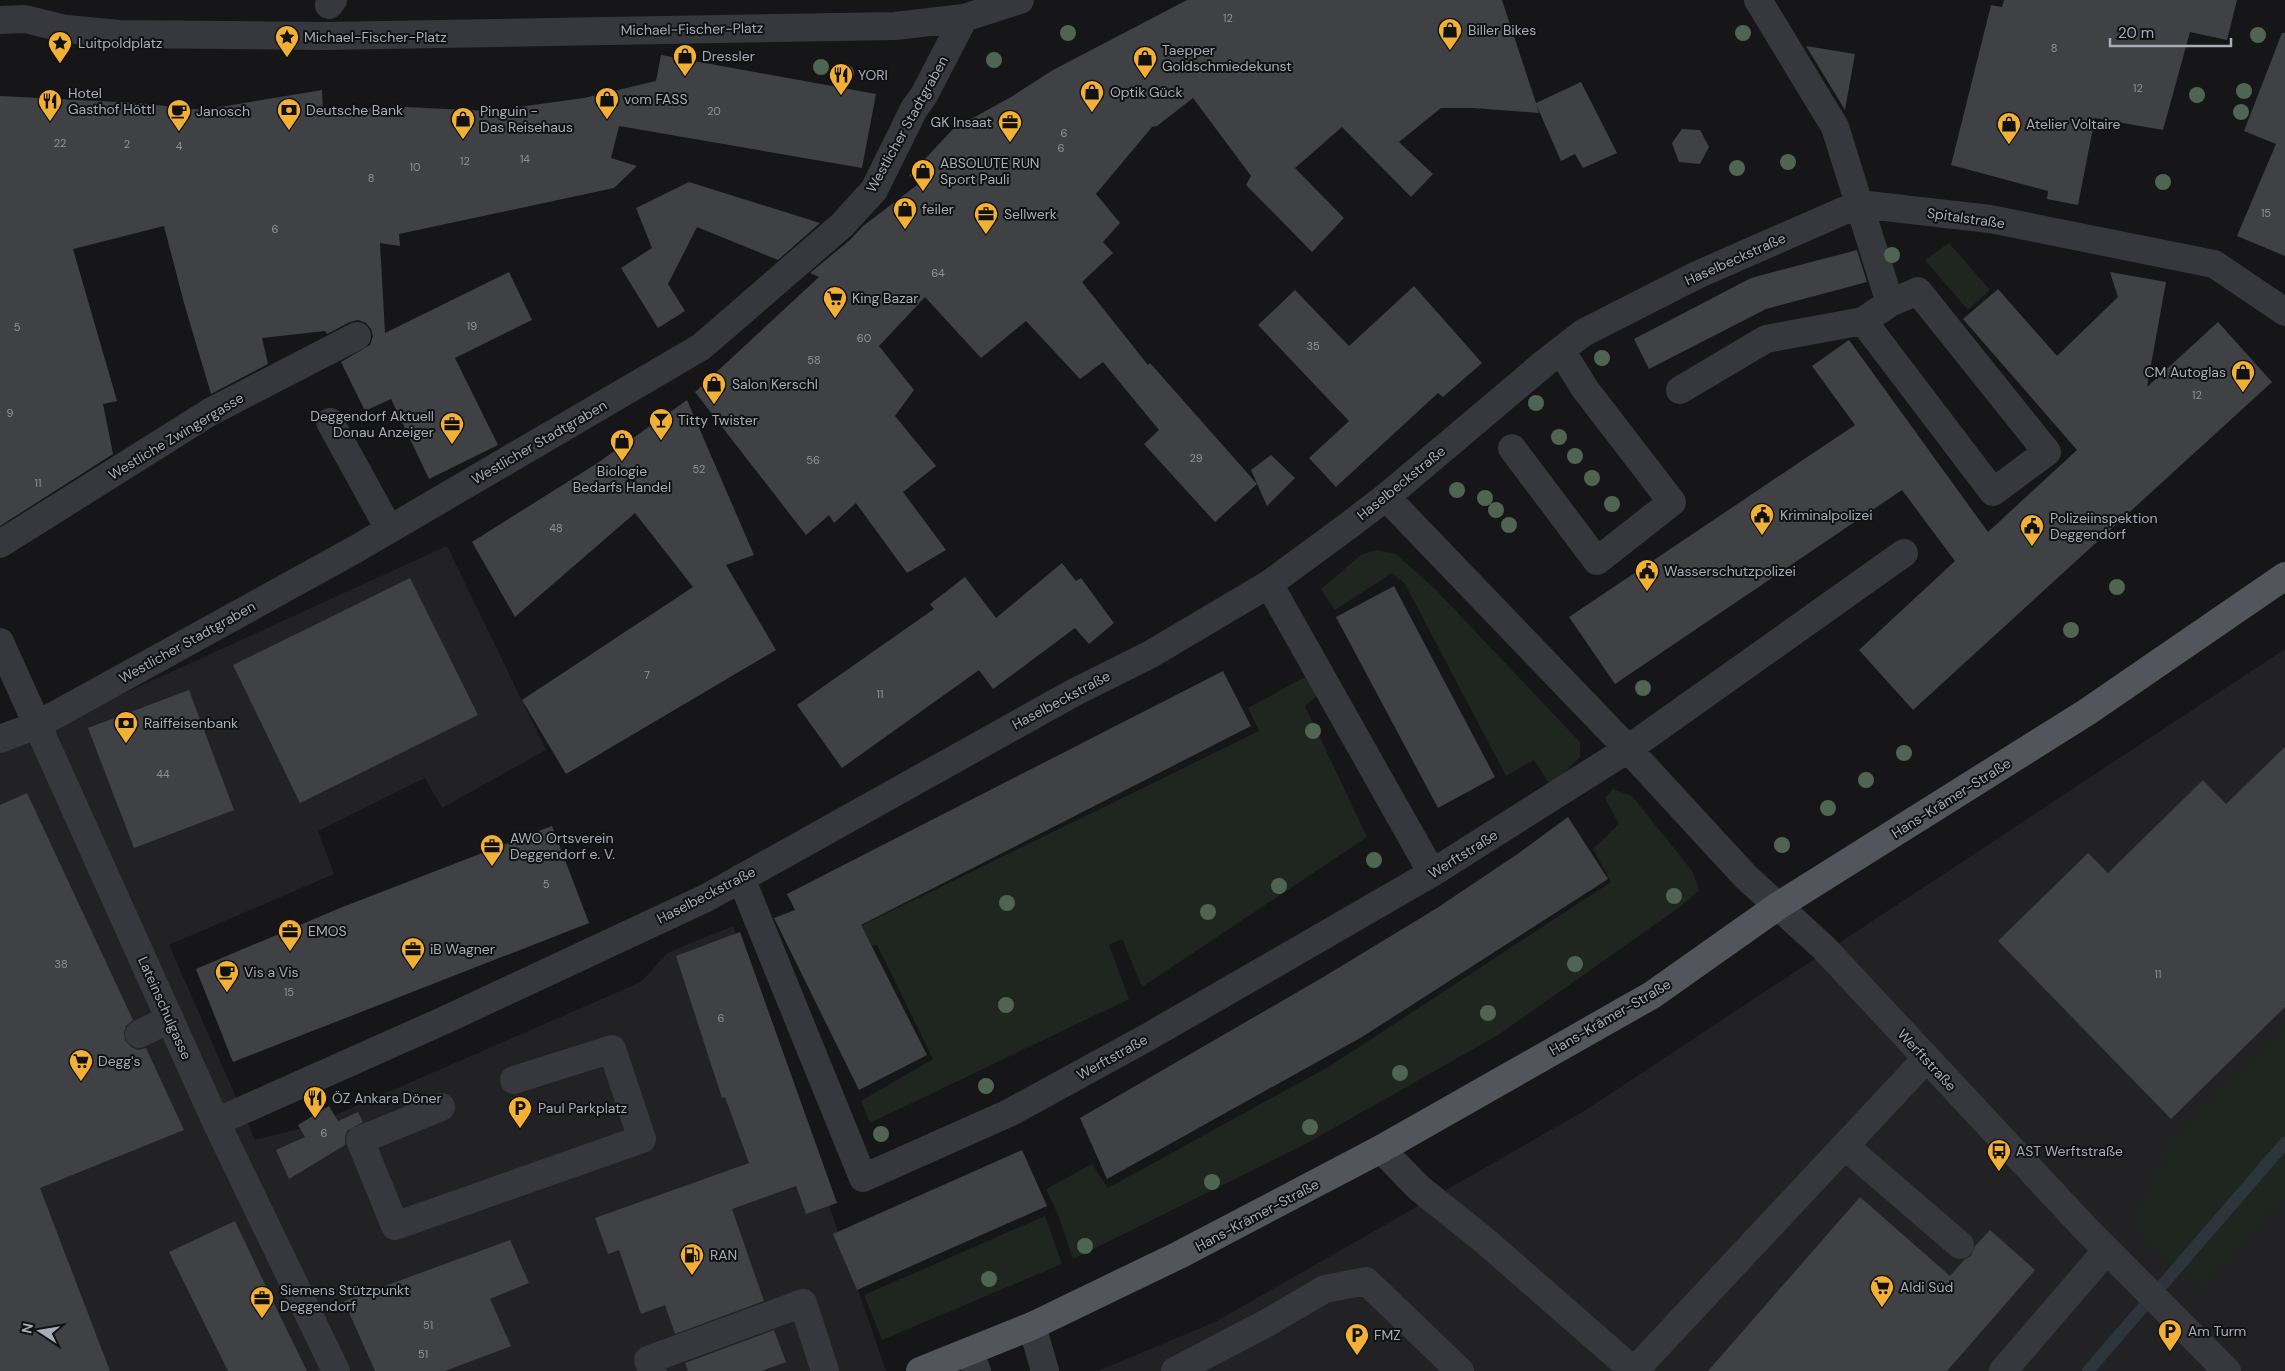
<svg xmlns="http://www.w3.org/2000/svg" width="2285" height="1371" font-family="'DM Sans',sans-serif">
<style>
.built{fill:#222225}
.green{fill:#1e261f}
.lines{fill:none;stroke-linecap:round;stroke-linejoin:round}
.stream{stroke:#2c353c;stroke-width:12}
.building{fill:#404145}
.minor{stroke:#37383d;stroke-width:28}
.major{stroke:#53555c;stroke-width:28}
.tree{fill:#506452}
.labels{text-anchor:middle;stroke-width:4;stroke-linejoin:round;paint-order:stroke}
.number-label{font-size:11px;fill:#8e929b}
.street-label{font-size:14px;fill:#a8adb8;stroke:#111113}
.poi-label{font-size:14px;fill:#a8adb8;stroke:#111113;text-anchor:start}
</style>
<rect width="100%" height="100%" fill="#161618"/>
<path class="built" d="M447,546L546,750L442,808L425,778L318,831L334,874L169,945L255,1140L310,1126L641,982L667,953L733,926L886,1371H0V750Z
M2285,649V1371H1098L1215,1322L1584,1111Z"/>
<path class="green" d="M1949,243L1990,290L1968,310L1925,260Z
M1376,550L1396,554L1435,589L1580,742V757L1551,786L1534,760L1506,776L1405,584L1392,573L1335,610L1321,589L1361,555Z
M1309,675L1320,693L1305,706L1367,837L1142,987L1122,939L1109,945L1129,999L870,1123L861,1101L933,1059L877,945L868,947L859,927L1259,731L1248,708Z
M1613,789L1632,796L1693,872L1699,890L1680,907L1498,1035L1304,1145L1073,1259L1059,1217L1046,1189L1092,1164L1108,1188L1330,1066L1611,882L1593,849L1619,824L1605,798Z
M2285,1027V1196L2205,1288L2157,1254L2135,1230L2141,1207L2173,1137Z
M1045,1216L1062,1264L882,1340L864,1295Z"/>
<g class="lines">
<path class="stream" d="M2088,1371L2285,1143"/>
</g>
<path class="building" d="M1187,0H1502L1536,103L1581,82L1617,153L1583,168L1575,154L1561,161L1536,104L1539,113L1473,108H1441L1399,142L1433,174L1411,197L1342,127L1295,168L1344,218L1312,252L1246,185L1251,176L1193,98L1157,126L1152,127L1096,194L1120,223L1103,242L1113,253L1082,282L1148,365L1150,363L1257,484L1215,522L1144,444L1159,430L1103,362L1080,379L1026,321L981,358L925,297L879,346L914,390L895,416L936,466L903,492L946,550L907,573L856,503L834,523L829,515L806,535L695,392L819,277L810,273L850,240L863,226L925,179L909,176L953,129L1011,97L1053,70Z
M2004,0H2237L2227,40L2190,32L2163,130L2095,118L2078,205L2047,199L2048,191L1951,165L1991,5L2002,7Z
M2282,33H2285V256L2237,236L2276,144L2244,131Z
M1806,46L1855,54L1845,110Z
M661,55L876,94L862,168L619,126L611,158L637,166L614,188L399,234L400,246L380,243L385,333L509,272L532,320L455,358L498,445L429,479L391,399L365,411L341,362L370,345L373,336L371,329L366,323L358,320L350,322L327,334L325,331L262,338L268,364L211,394L184,303L164,226L73,249L117,401L103,404L113,454L0,526V96L138,103L202,110L322,90L323,110L405,107L489,111L584,98L656,81Z
M1682,129L1700,130L1709,147L1700,164L1679,162L1672,143Z
M689,182L820,223L778,260L697,227L668,284L685,311L658,328L621,268L652,248L636,208Z
M1857,250L1867,282L1766,309L1649,369L1634,339L1751,278Z
M2110,272L2166,282L2147,387L2218,322L2272,382L1913,710L1859,650L1955,561L1902,490L1615,684L1569,617L1855,425L1812,366L1849,340L1988,532L2077,450L1963,319L1998,289L2057,356L2118,297Z
M1414,286L1482,363L1443,397L1438,393L1336,487L1309,458L1349,421L1258,325L1295,290L1349,346Z
M687,400L754,555L726,565L776,650L566,774L522,700L693,587L635,513L515,617L472,542L596,464Z
M1271,455L1295,478L1267,506L1251,470Z
M1062,563L1076,581L1081,578L1114,623L1089,644L1075,628L993,689L979,670L842,768L797,705L934,609L930,604L965,577L996,618Z
M410,578L478,715L300,803L233,665Z
M1394,586L1495,777L1438,808L1336,617Z
M1223,671L1251,726L861,925L927,1055L859,1090L774,918L795,910L787,894Z
M189,690L234,810L134,848L88,728Z
M2285,747V1007L2171,1119L1998,941L2088,853L2108,873L2203,780L2226,804Z
M27,793L133,1020L126,1026L124,1032L125,1040L131,1047L138,1050L146,1048L184,1130L40,1188L110,1371H0V805Z
M1568,817L1608,879L1362,1037L1107,1179L1080,1118L1325,976L1437,908L1519,853Z
M552,826L589,923L233,1062L196,969L340,908Z
M740,932L837,1203L806,1214L796,1186L732,1209L764,1301L675,1334L665,1305L641,1314L619,1250L608,1254L595,1218L749,1163L725,1097L722,1098L676,956Z
M329,1106L338,1121L358,1112L363,1122L347,1131L345,1137V1145L289,1179L276,1150L305,1137L298,1125Z
M1022,1150L1047,1206L857,1290L833,1234Z
M1860,1197L1950,1276L1964,1260L1971,1256L1975,1246L1990,1230L2035,1270L1947,1371H1708Z
M235,1221L280,1316L307,1371H228L169,1252Z
M510,1240L529,1283L490,1299L511,1346L445,1371H375L344,1301Z
M774,1330L786,1362L761,1371H688L685,1363Z"/>
<g class="lines">
<path class="minor" d="M1758,0L1835,127L1890,303L1918,291L2047,452L1993,492L1863,321L1890,303
M329,5L333,0
M0,20L25,19L66,29L120,34L325,36L895,26L964,18L1020,0
M1859,204L1990,219L2214,264L2285,312
M1680,390L1766,339L1863,321
M330,422L389,529
M1512,448L1597,561L1672,502L1585,389L1562,352
M1386,497L1628,749L1746,877L1823,947L2085,1228L2227,1371
M0,544L210,412L357,336
M1269,584L1432,873
M0,642L216,1122L336,1371
M0,739L37,725L356,549L701,347L842,225L874,190L914,109L924,95L964,18
M741,878L863,1178L1009,1113L1148,1037L1432,873L1628,749L1904,553
M139,1034L170,1019
M441,1107L360,1140L395,1226L642,1139L612,1049L514,1080
M216,1122L447,1019L706,898L1073,693L1151,654L1269,584L1348,526L1386,497L1547,361L1583,333L1697,275L1859,204
M1845,1146L1960,1245
M1381,1149L1419,1188L1484,1240L1634,1371L1926,1059
M1032,1326L1045,1371
M969,1353L977,1371
M653,1371L648,1360L803,1303L825,1371
M1175,1371L1265,1324L1325,1289L1366,1281L1460,1371
M2003,1371L2107,1250"/>
<path class="major" d="M920,1371L1032,1326L1179,1255L1381,1149L1652,995L1778,906L2087,712L2285,576"/>
</g>
<g class="tree">
<circle cx="1068" cy="33" r="8"/>
<circle cx="1743" cy="33" r="8"/>
<circle cx="2258" cy="35" r="8"/>
<circle cx="994" cy="60" r="8"/>
<circle cx="821" cy="67" r="8"/>
<circle cx="846" cy="73" r="8"/>
<circle cx="2244" cy="91" r="8"/>
<circle cx="2197" cy="95" r="8"/>
<circle cx="2241" cy="112" r="8"/>
<circle cx="1788" cy="162" r="8"/>
<circle cx="1737" cy="168" r="8"/>
<circle cx="2163" cy="182" r="8"/>
<circle cx="1892" cy="255" r="8"/>
<circle cx="1602" cy="358" r="8"/>
<circle cx="1536" cy="403" r="8"/>
<circle cx="1559" cy="437" r="8"/>
<circle cx="1575" cy="456" r="8"/>
<circle cx="1592" cy="478" r="8"/>
<circle cx="1457" cy="490" r="8"/>
<circle cx="1485" cy="498" r="8"/>
<circle cx="1612" cy="504" r="8"/>
<circle cx="1496" cy="510" r="8"/>
<circle cx="1509" cy="525" r="8"/>
<circle cx="2117" cy="587" r="8"/>
<circle cx="2071" cy="630" r="8"/>
<circle cx="1643" cy="688" r="8"/>
<circle cx="1313" cy="731" r="8"/>
<circle cx="1904" cy="753" r="8"/>
<circle cx="1866" cy="780" r="8"/>
<circle cx="1828" cy="808" r="8"/>
<circle cx="1782" cy="845" r="8"/>
<circle cx="1374" cy="860" r="8"/>
<circle cx="1279" cy="886" r="8"/>
<circle cx="1674" cy="896" r="8"/>
<circle cx="1007" cy="903" r="8"/>
<circle cx="1208" cy="912" r="8"/>
<circle cx="1575" cy="964" r="8"/>
<circle cx="1006" cy="1005" r="8"/>
<circle cx="1488" cy="1013" r="8"/>
<circle cx="1400" cy="1073" r="8"/>
<circle cx="986" cy="1086" r="8"/>
<circle cx="1310" cy="1127" r="8"/>
<circle cx="881" cy="1134" r="8"/>
<circle cx="1212" cy="1182" r="8"/>
<circle cx="1085" cy="1246" r="8"/>
<circle cx="989" cy="1279" r="8"/>
</g>
<defs>
<g id="shop-pin" transform="scale(1.25)"><path d="M0 17L-7.5 6A9.5 9.5 0 1 1 7.5 6Z" fill="#f2b134" stroke="#111113"/><path d="M-5-2.5h2.3a2.7 3.5 0 0 1 5.4 0H5L5.5 6h-11ZM-1.5-2.5h3a1.5 2.3 0 0 0-3 0Z" fill="#111"/></g>
<g id="sight-pin" transform="scale(1.25)"><path d="M0 17L-7.5 6A9.5 9.5 0 1 1 7.5 6Z" fill="#f2b134" stroke="#111113"/><path d="M0-6L1.8-2.2L6-1.7L2.9 1.2L3.7 5.4L0 3.3L-3.7 5.4L-2.9 1.2L-6-1.7L-1.8-2.2Z" fill="#111"/></g>
<g id="restaurant-pin" transform="scale(1.25)"><path d="M0 17L-7.5 6A9.5 9.5 0 1 1 7.5 6Z" fill="#f2b134" stroke="#111113"/><path d="M-5-6h1v4h1v-4h1v4h1v-4h1v5L-1.5 .5V6h-2V.5L-5-1ZM5-6V6H3V1.5H1.5Q1.5-4 5-6Z" fill="#111"/></g>
<g id="bank-pin" transform="scale(1.25)"><path d="M0 17L-7.5 6A9.5 9.5 0 1 1 7.5 6Z" fill="#f2b134" stroke="#111113"/><path d="M-6-4H6V4H-6ZM0-2.3a2.3 2.3 0 1 0 0 4.6a2.3 2.3 0 1 0 0-4.6Z" fill="#111"/></g>
<g id="cafe-pin" transform="scale(1.25)"><path d="M0 17L-7.5 6A9.5 9.5 0 1 1 7.5 6Z" fill="#f2b134" stroke="#111113"/><path d="M-5.5-4.5H6V0H3Q3 3.5 0 3.5H-2.5Q-5.5 3.5-5.5 0ZM3-3.2v2h1.7v-2ZM-6 4.5H4V6H-6Z" fill="#111"/></g>
<g id="office-pin" transform="scale(1.25)"><path d="M0 17L-7.5 6A9.5 9.5 0 1 1 7.5 6Z" fill="#f2b134" stroke="#111113"/><path d="M-6-3h4V-5.5h4V-3h4V5H-6ZM-1-4.5V-3h2v-1.5ZM-6 0V1H6V0Z" fill="#111"/></g>
<g id="supermarket-pin" transform="scale(1.25)"><path d="M0 17L-7.5 6A9.5 9.5 0 1 1 7.5 6Z" fill="#f2b134" stroke="#111113"/><path d="M-6-5.5h2.5l.6 2H6L4.5 2H-2.5L-4.4-4H-6ZM-1.5 3.2a1.3 1.3 0 1 0 .1 0ZM3 3.2a1.3 1.3 0 1 0 .1 0Z" fill="#111"/></g>
<g id="bar-pin" transform="scale(1.25)"><path d="M0 17L-7.5 6A9.5 9.5 0 1 1 7.5 6Z" fill="#f2b134" stroke="#111113"/><path d="M-6-5H6L.8 .8V4.5H3.5V6h-7V4.5H-.8V.8Z" fill="#111"/></g>
<g id="civic-pin" transform="scale(1.25)"><path d="M0 17L-7.5 6A9.5 9.5 0 1 1 7.5 6Z" fill="#f2b134" stroke="#111113"/><path d="M-.6-6.5H3V-4.5H.6V-3L4-1V1h2V6H-6V1h2V-1L-.6-3ZM-1.2 2.5V6h2.4V2.5Z" fill="#111"/></g>
<g id="parking-pin" transform="scale(1.25)"><path d="M0 17L-7.5 6A9.5 9.5 0 1 1 7.5 6Z" fill="#f2b134" stroke="#111113"/><path d="M-3.5-5.5H1a3.5 3.5 0 0 1 0 7H-1V5.5H-3.5ZM-1-3.4V-.6H.8a1.4 1.4 0 0 0 0-2.8Z" fill="#111"/></g>
<g id="bus-pin" transform="scale(1.25)"><path d="M0 17L-7.5 6A9.5 9.5 0 1 1 7.5 6Z" fill="#f2b134" stroke="#111113"/><path d="M-5-6H5V4H4V6H2V4H-2V6H-4V4H-5ZM-3.5-4V0h7V-4ZM-3.5 1.2v1.5H-2V1.2ZM2 1.2v1.5H3.5V1.2Z" fill="#111"/></g>
<g id="fuel-pin" transform="scale(1.25)"><path d="M0 17L-7.5 6A9.5 9.5 0 1 1 7.5 6Z" fill="#f2b134" stroke="#111113"/><path d="M-5.5-6h7V0h2V4h1.3V-2.5L3-4.5l.8-.8L6-3V5H2.5V1h-1V6h-7ZM-4.2-4.7v3.2H.2V-4.7Z" fill="#111"/></g>
</defs>
<g fill-rule="evenodd">
<use href="#shop-pin" x="1450" y="30"/>
<use href="#sight-pin" x="287" y="37"/>
<use href="#sight-pin" x="60" y="43"/>
<use href="#shop-pin" x="685" y="56"/>
<use href="#shop-pin" x="1145" y="58"/>
<use href="#restaurant-pin" x="841" y="75"/>
<use href="#shop-pin" x="1092" y="92"/>
<use href="#shop-pin" x="607" y="99"/>
<use href="#restaurant-pin" x="50" y="101"/>
<use href="#bank-pin" x="289" y="110"/>
<use href="#cafe-pin" x="179" y="111"/>
<use href="#shop-pin" x="463" y="119"/>
<use href="#office-pin" x="1010" y="122"/>
<use href="#shop-pin" x="2009" y="124"/>
<use href="#shop-pin" x="923" y="171"/>
<use href="#shop-pin" x="905" y="209"/>
<use href="#office-pin" x="986" y="214"/>
<use href="#supermarket-pin" x="835" y="298"/>
<use href="#shop-pin" x="2243" y="372"/>
<use href="#shop-pin" x="714" y="384"/>
<use href="#bar-pin" x="661" y="420"/>
<use href="#office-pin" x="452" y="424"/>
<use href="#shop-pin" x="622" y="441"/>
<use href="#civic-pin" x="1762" y="515"/>
<use href="#civic-pin" x="2032" y="526"/>
<use href="#civic-pin" x="1647" y="571"/>
<use href="#bank-pin" x="126" y="723"/>
<use href="#office-pin" x="492" y="846"/>
<use href="#office-pin" x="290" y="931"/>
<use href="#office-pin" x="413" y="949"/>
<use href="#cafe-pin" x="227" y="972"/>
<use href="#supermarket-pin" x="81" y="1061"/>
<use href="#restaurant-pin" x="315" y="1098"/>
<use href="#parking-pin" x="520" y="1108"/>
<use href="#bus-pin" x="1999" y="1151"/>
<use href="#fuel-pin" x="692" y="1255"/>
<use href="#supermarket-pin" x="1882" y="1287"/>
<use href="#office-pin" x="262" y="1298"/>
<use href="#parking-pin" x="2170" y="1331"/>
<use href="#parking-pin" x="1357" y="1335"/>
</g>
<g class="labels">
<g class="number-label">
<text x="1228" y="22">12</text>
<text x="2054" y="52">8</text>
<text x="2138" y="92">12</text>
<text x="714" y="115">20</text>
<text x="1064" y="137">6</text>
<text x="60" y="147">22</text>
<text x="127" y="148">2</text>
<text x="179" y="150">4</text>
<text x="1061" y="152">6</text>
<text x="525" y="163">14</text>
<text x="465" y="165">12</text>
<text x="415" y="171">10</text>
<text x="371" y="182">8</text>
<text x="2266" y="217">15</text>
<text x="275" y="233">6</text>
<text x="938" y="277">64</text>
<text x="472" y="330">19</text>
<text x="17" y="331">5</text>
<text x="864" y="342">60</text>
<text x="1313" y="350">35</text>
<text x="814" y="364">58</text>
<text x="2197" y="399">12</text>
<text x="10" y="417">9</text>
<text x="1196" y="462">29</text>
<text x="813" y="464">56</text>
<text x="699" y="473">52</text>
<text x="38" y="487">11</text>
<text x="556" y="532">48</text>
<text x="647" y="679">7</text>
<text x="880" y="698">11</text>
<text x="163" y="778">44</text>
<text x="546" y="888">5</text>
<text x="61" y="968">38</text>
<text x="2158" y="978">11</text>
<text x="289" y="996">15</text>
<text x="721" y="1022">6</text>
<text x="324" y="1137">6</text>
<text x="428" y="1329">51</text>
<text x="423" y="1358">51</text>
</g>
<g class="street-label">
<text transform="translate(692 29) rotate(-1)" y="5">Michael-Fischer-Platz</text>
<text transform="translate(907 124) rotate(-61)" y="5">Westlicher Stadtgraben</text>
<text transform="translate(1966 218) rotate(8)" y="5">Spitalstraße</text>
<text transform="translate(1735 259) rotate(-24)" y="5">Haselbeckstraße</text>
<text transform="translate(176 436) rotate(-31)" y="5">Westliche Zwingergasse</text>
<text transform="translate(539 442) rotate(-30)" y="5">Westlicher Stadtgraben</text>
<text transform="translate(1401 483) rotate(-39)" y="5">Haselbeckstraße</text>
<text transform="translate(187 642) rotate(-29)" y="5">Westlicher Stadtgraben</text>
<text transform="translate(1061 700) rotate(-28)" y="5">Haselbeckstraße</text>
<text transform="translate(1951 798) rotate(-32)" y="5">Hans-Krämer-Straße</text>
<text transform="translate(1463 854) rotate(-32)" y="5">Werftstraße</text>
<text transform="translate(706 895) rotate(-27)" y="5">Haselbeckstraße</text>
<text transform="translate(165 1008) rotate(66)" y="5">Lateinschulgasse</text>
<text transform="translate(1610 1017) rotate(-30)" y="5">Hans-Krämer-Straße</text>
<text transform="translate(1112 1057) rotate(-29)" y="5">Werftstraße</text>
<text transform="translate(1927 1060) rotate(47)" y="5">Werftstraße</text>
<text transform="translate(1257 1215) rotate(-28)" y="5">Hans-Krämer-Straße</text>
</g>
<g class="poi-label">
<text x="1468" y="35">Biller Bikes</text>
<text x="304" y="42">Michael-Fischer-Platz</text>
<text x="78" y="48">Luitpoldplatz</text>
<text x="1162" y="55">Taepper<tspan x="1162" dy="16">Goldschmiedekunst</tspan></text>
<text x="702" y="61">Dressler</text>
<text x="858" y="80">YORI</text>
<text x="1110" y="97">Optik Gück</text>
<text x="68" y="98">Hotel<tspan x="68" dy="16">Gasthof Höttl</tspan></text>
<text x="624" y="104">vom FASS</text>
<text x="306" y="115">Deutsche Bank</text>
<text x="196" y="116">Janosch</text>
<text x="480" y="116">Pinguin -<tspan x="480" dy="16">Das Reisehaus</tspan></text>
<text x="992" y="127" text-anchor="end">GK Insaat</text>
<text x="2026" y="129">Atelier Voltaire</text>
<text x="940" y="168">ABSOLUTE RUN<tspan x="940" dy="16">Sport Pauli</tspan></text>
<text x="922" y="214">feiler</text>
<text x="1004" y="219">Sellwerk</text>
<text x="852" y="303">King Bazar</text>
<text x="2226" y="377" text-anchor="end">CM Autoglas</text>
<text x="732" y="389">Salon Kerschl</text>
<text x="434" y="421" text-anchor="end">Deggendorf Aktuell<tspan x="434" dy="16">Donau Anzeiger</tspan></text>
<text x="678" y="425">Titty Twister</text>
<text x="622" y="476" text-anchor="middle">Biologie<tspan x="622" dy="16">Bedarfs Handel</tspan></text>
<text x="1780" y="520">Kriminalpolizei</text>
<text x="2050" y="523">Polizeiinspektion<tspan x="2050" dy="16">Deggendorf</tspan></text>
<text x="1664" y="576">Wasserschutzpolizei</text>
<text x="144" y="728">Raiffeisenbank</text>
<text x="510" y="843">AWO Ortsverein<tspan x="510" dy="16">Deggendorf e. V.</tspan></text>
<text x="308" y="936">EMOS</text>
<text x="430" y="954">iB Wagner</text>
<text x="244" y="977">Vis a Vis</text>
<text x="98" y="1066">Degg's</text>
<text x="332" y="1103">ÖZ Ankara Döner</text>
<text x="538" y="1113">Paul Parkplatz</text>
<text x="2016" y="1156">AST Werftstraße</text>
<text x="710" y="1260">RAN</text>
<text x="1900" y="1292">Aldi Süd</text>
<text x="280" y="1295">Siemens Stützpunkt<tspan x="280" dy="16">Deggendorf</tspan></text>
<text x="2188" y="1336">Am Turm</text>
<text x="1374" y="1340">FMZ</text>
</g>
</g>
<g transform="translate(40 1331) rotate(282)" stroke="#111113" stroke-width="4" paint-order="stroke">
<path d="M0-4L9 19L0 12L-9 19Z" fill="#a8adb8"/>
<text y="-8" font-size="14" font-weight="bold" text-anchor="middle" fill="#a8adb8">N</text>
</g>
<path d="M2110 38v8h121v-8" fill="none" stroke="#a8adb8" stroke-width="2.5"/>
<text x="2118" y="38" font-size="15" fill="#a8adb8" stroke="#111113" stroke-width="4" paint-order="stroke">20 m</text>
</svg>
